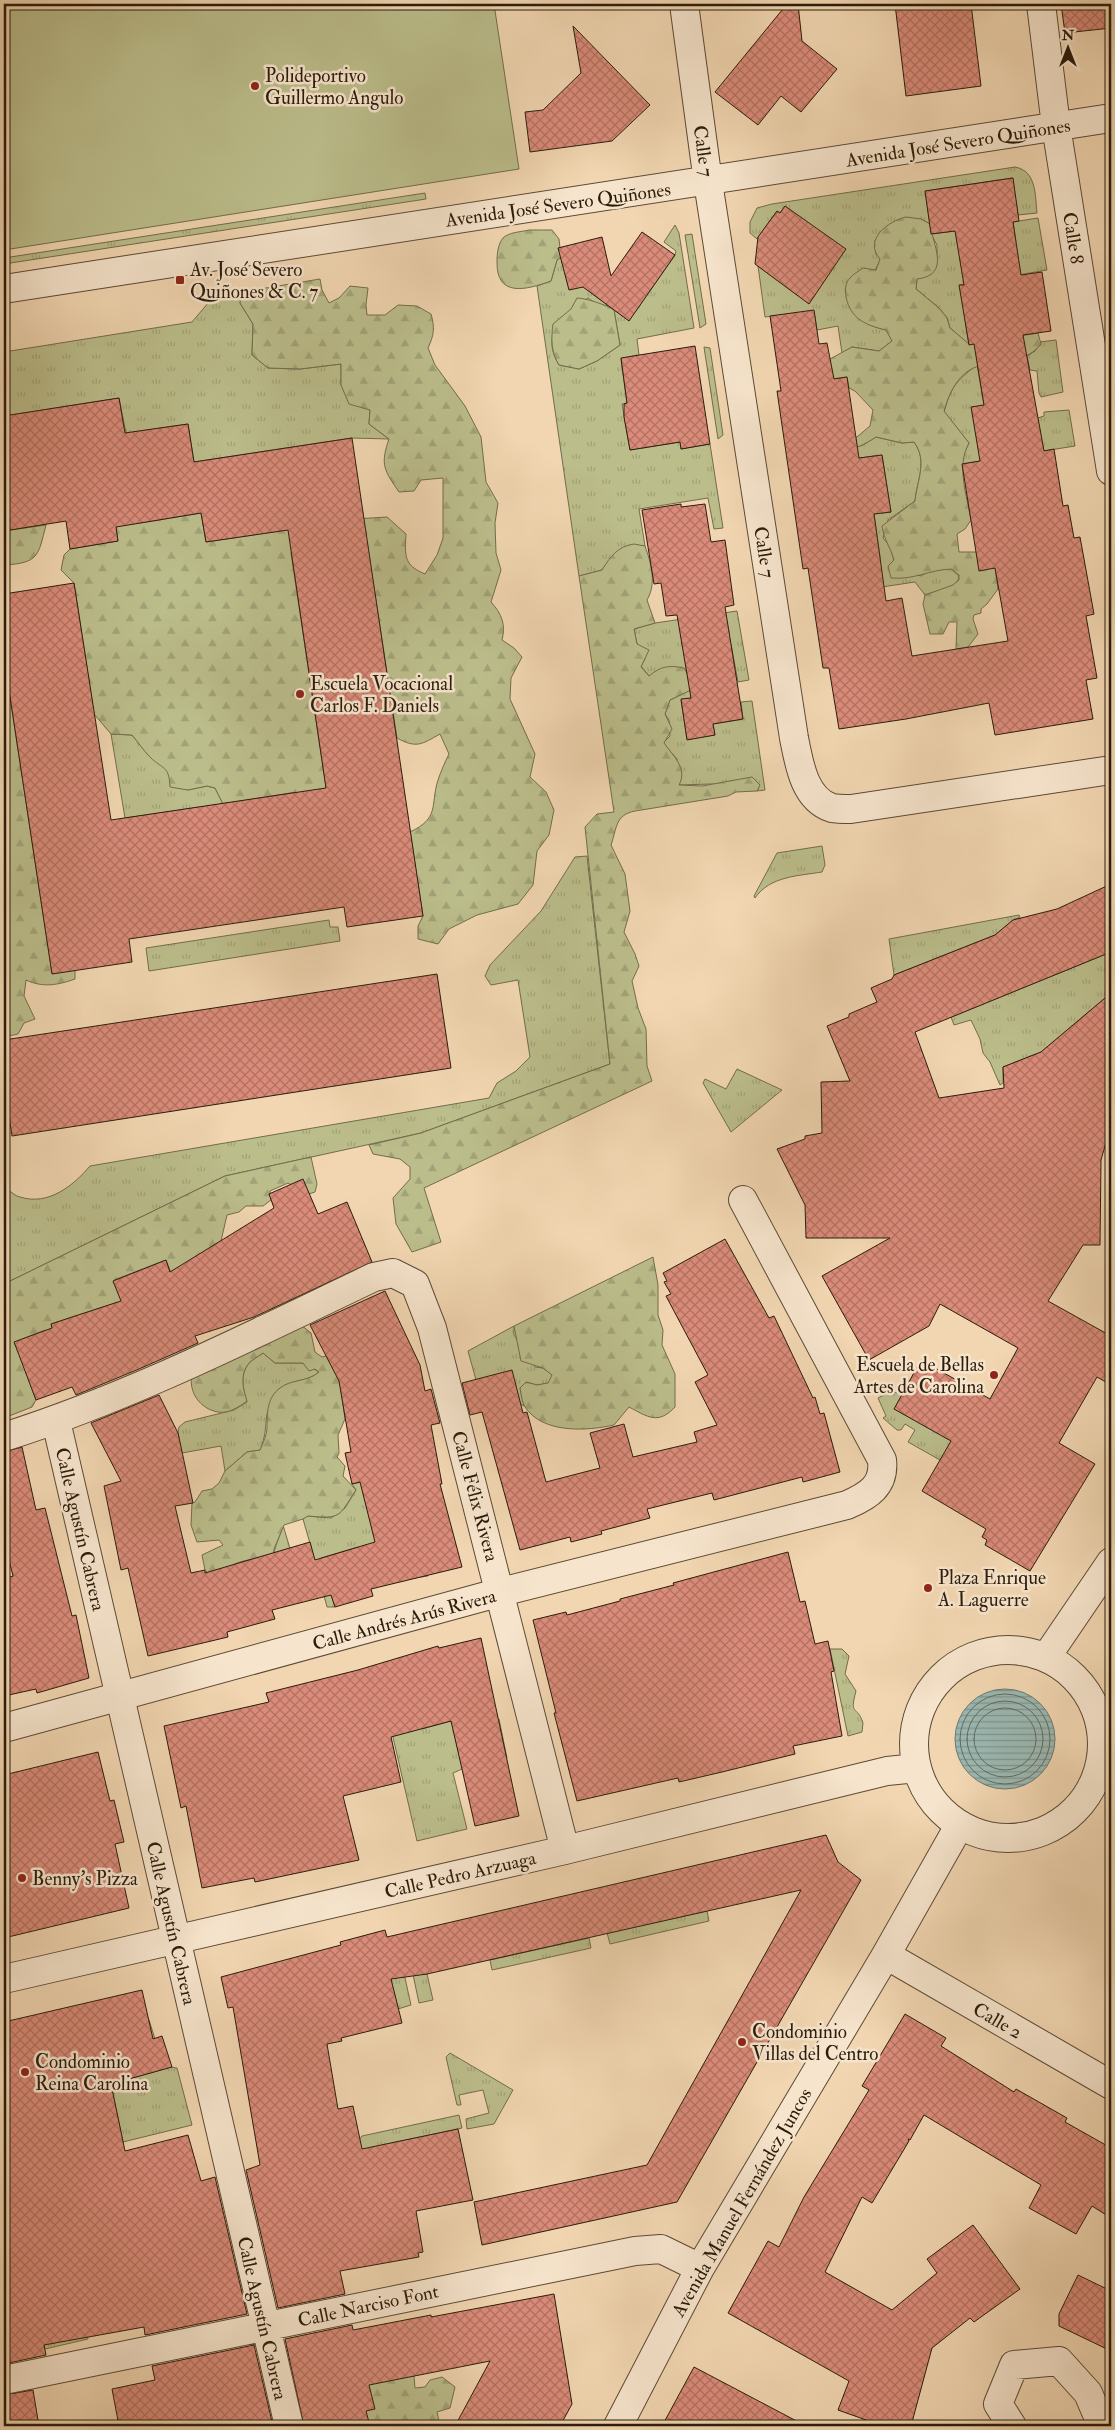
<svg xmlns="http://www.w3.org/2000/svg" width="1115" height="2430" font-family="'IM FELL Double Pica',serif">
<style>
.grass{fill:url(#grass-tufts);stroke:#736c4c}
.forest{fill:url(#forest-firs);stroke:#736c4c}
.pitch{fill:#bbbd8b;stroke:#736c4c}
.water{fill:url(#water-rules);stroke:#6e7a70}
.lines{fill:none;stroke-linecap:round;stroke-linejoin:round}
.shore{stroke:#636a5f;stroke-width:1}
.building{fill:url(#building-cross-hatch);stroke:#2b1c0c}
.minor-casing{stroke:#5c4a35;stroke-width:30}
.minor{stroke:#f6e4cc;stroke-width:28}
.poi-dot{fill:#8f2418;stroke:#f6e4cc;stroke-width:2}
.labels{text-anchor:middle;stroke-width:5;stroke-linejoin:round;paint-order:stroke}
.poi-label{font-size:19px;fill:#2b1c0c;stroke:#f6e4cc;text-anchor:start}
.street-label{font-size:19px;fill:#2b1c0c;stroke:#f6e4cc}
</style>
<defs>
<pattern id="grass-tufts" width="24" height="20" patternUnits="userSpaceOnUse" patternTransform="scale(1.25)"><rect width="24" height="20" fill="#bbbd8b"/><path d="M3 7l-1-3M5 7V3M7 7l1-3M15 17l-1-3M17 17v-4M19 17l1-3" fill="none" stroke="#a1a277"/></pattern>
<pattern id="forest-firs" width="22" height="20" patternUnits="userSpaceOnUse" patternTransform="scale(1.25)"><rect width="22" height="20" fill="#bbbd8b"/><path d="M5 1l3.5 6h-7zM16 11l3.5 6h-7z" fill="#a1a277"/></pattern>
<pattern id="water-rules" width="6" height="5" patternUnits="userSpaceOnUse" patternTransform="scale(1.25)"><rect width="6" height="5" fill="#9bb8b2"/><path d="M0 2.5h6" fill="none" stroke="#7f958f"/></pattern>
<pattern id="building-cross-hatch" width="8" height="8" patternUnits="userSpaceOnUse" patternTransform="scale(1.25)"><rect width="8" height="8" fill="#db8b79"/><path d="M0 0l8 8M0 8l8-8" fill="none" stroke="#b27162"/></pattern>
</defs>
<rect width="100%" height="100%" fill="#f1d6b1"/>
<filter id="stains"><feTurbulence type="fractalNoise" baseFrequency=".004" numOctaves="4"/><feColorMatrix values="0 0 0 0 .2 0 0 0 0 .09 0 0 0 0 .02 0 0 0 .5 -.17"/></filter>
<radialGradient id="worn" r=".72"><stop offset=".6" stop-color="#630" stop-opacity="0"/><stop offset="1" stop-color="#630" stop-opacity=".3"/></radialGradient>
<path class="grass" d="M1015,167C1037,171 1035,196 1037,213L1018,215L1012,178L925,191L930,224L921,219L875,240L876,254L881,259L875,270L845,289C850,315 861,324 886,330L893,341L879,351L852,347L842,353L838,326L817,330L814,311L765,317L758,266L797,295L814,297L785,206L780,213L777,211L757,239L750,233V222L757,208L772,204Z
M425,193L426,199L4,264V258Z
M1038,218L1047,270L960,285L969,345L950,328L947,318L939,308L916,289L917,279L937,258V245L931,234L955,231L1016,242L1013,222Z
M675,225L679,233L694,328L637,339L639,355L621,359L627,403L622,404L630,450L680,442L681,449L710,444L723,528L714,529L708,498L639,509L645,546C627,543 611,555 602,570L579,576L537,286L551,281L557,260L561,257L601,282L594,295L609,306L597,304L588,298C562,315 540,334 559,365L579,369L597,361L620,345L614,310L629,320L675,255L676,251L664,242Z
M692,234L706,324L700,328L685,235Z
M242,292L240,303L253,324L252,355L268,368L300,369L341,364V385L370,410L369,424L389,439L352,438L194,462L188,424L126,433L119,398L4,416V352L192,322L214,296Z
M1056,340L1063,392L1041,397L1039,393L1037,371L1030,370L1027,356L1035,351L1040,342Z
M704,347L710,348L723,435L718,439Z
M977,364L984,405L1038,418L1044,416V412L1069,410L1075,446L962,464L965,451L969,443L944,412C952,383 956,383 977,364Z
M876,437L902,443L914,442C928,461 917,480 915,501L888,520L883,538L890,546L894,561L888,566L921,576L931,570L951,569L959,576C958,589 935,591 925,595L915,582L875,588L880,557L874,514L891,512L882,455L830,462L846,450L863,445Z
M737,611L749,680L738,682L731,644L684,651L687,670L649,676L641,666L645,659L637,644L634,629L655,623Z
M690,690L691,698L681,700L687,739L715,735L713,724L743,719L741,702L752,701L765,790L757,791L759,788L711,784L678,785L677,759L663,743L670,736L669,720L665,714L670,700Z
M111,734L132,735L150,757L162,765L188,790L207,786L215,788L223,804L125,818Z
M822,846L825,865L822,872C798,876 770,876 755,898L754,896L777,853Z
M587,856L610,1064L421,1133L225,1176L4,1284V1187C9,1190 15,1196 20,1197C48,1206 73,1186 90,1166L489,1098L497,1083L516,1071L530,1057L518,980L491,985L485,976L490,965L541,911L575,857Z
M1019,915L1020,917L1013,920L995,935L894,975L889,939Z
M329,920L330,927H338L340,941L149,971L146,948Z
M1111,952V993L1041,1052L1003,1067V1083L1000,1085L990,1062L983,1053L980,1039L971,1020L954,1025L951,1017Z
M737,1069L782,1090L731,1132L703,1083L705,1079L726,1089Z
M514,1326V1335L535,1367L543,1368L553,1375L549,1383L537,1385L526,1382L520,1388L524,1406L476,1380L468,1351Z
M263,1353L275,1363H303L319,1372C309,1381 298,1379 287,1385C284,1386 282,1391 279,1393C259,1416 271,1424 260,1450L247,1452L225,1471L221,1446L182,1453L178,1433L179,1427L185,1422L234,1410L247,1402C243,1389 239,1374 250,1362C253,1359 259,1356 263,1353Z
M892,1391L902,1395L895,1409L1044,1493L940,1460L908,1442L915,1430L905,1424L901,1430H897L883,1418L886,1416L878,1398Z
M370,1480L412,1513L428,1576L414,1578L378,1552L363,1566L358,1547L321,1558L335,1607H327L314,1558L273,1559C274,1547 280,1537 283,1525L291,1552L311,1547L303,1519L307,1516L331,1518L345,1508L356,1490L352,1484Z
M830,1649H842L849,1656L845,1674L856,1691C849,1717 857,1704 863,1723L862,1732L848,1736Z
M405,1665L422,1729L458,1719L464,1727L499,1719L507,1758L462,1769L453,1773L467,1829L417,1841L392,1733Z
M707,1911L709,1921L610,1944L607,1933Z
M589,1938L591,1948L492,1970L490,1960Z
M406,1941L423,1974H427L433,2000L419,2003Z
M399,1951L411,2005L398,2009L386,1962Z
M149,2020L155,2039L90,2057L98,2088L171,2067L177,2068L192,2125L123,2142L112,2090L53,2102L63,2153L109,2145L120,2182L191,2164L197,2182L140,2195L147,2228L201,2216L203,2225L154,2236L160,2261L154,2263L157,2275L227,2260L230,2270L216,2273L217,2279L155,2293L151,2272L125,2277L134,2322L133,2328L121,2330L104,2233L93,2234V2232L97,2231L91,2201L66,2205L72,2236L69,2239L73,2266H77L88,2339L45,2349L27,2258L17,2260L13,2239L18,2237L11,2199L4,2201V2186L51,2175L33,2102L53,2097L41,2047Z
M450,2053L513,2090L494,2124L467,2129L466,2119L489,2113L483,2090L459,2095L461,2105H457L446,2057Z
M459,2115L462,2128L387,2144L394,2160L353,2147L362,2136Z"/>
<path class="forest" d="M906,217L921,219L930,224C932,243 952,275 917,279L916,289L939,308L947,318L950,328L969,344L1038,333L1041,344C1012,380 965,337 944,411L969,443C956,466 967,496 971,520L965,529L957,534L959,552H977L995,568L998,589L987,604L981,609V613L974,615L973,619L978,634L968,647L956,649L957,622H949L943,634H930L923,604L925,595L953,585L959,580V575L951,569C928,570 915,580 891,578L888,566L894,560C890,546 884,540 882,526L915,501C917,480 928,461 914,442L902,443L876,437C851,453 847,451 819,442L857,437L870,426L873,410L855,391L849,388L847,377L824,380L822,361L830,359L852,347L879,351L892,341L886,330C865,325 851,319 846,297C845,290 845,283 850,278C853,274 859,271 863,268L876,270L880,259C863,240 888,221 906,217Z
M529,230H552L559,239L561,257L557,260L551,281C526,290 496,298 497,261C497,254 498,244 503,238C509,232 521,232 529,230Z
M320,279L322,290L329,303L339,298L350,286L368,288L366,305L367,315H385L398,305L417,306L431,314C435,328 434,335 428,348L435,365L465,406L481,437L486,482L498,503L495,523L496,553L501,570L491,602C502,614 506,625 502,640L514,648L522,657L511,678L510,699L535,754L530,777L546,792L554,810L549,835L537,851L533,885L518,904L477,915L449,929L438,944L418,939V926L423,916L410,832C440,818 430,806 438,780C441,771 445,762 449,754L440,734C422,744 417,749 397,738L367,542L355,519L387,517L406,534C405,555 403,565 425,574L437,555L443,538V478L421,480L414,491L399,492C384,470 380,465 389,439L369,424L370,410L349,404L341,385V364L300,369L268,368L252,355L253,324L240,303L242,292Z
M577,298C585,298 607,305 614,310L620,345L597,361L579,369L559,365C551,352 551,339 553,324L571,309Z
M108,474L140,523L201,513L206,542L306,527L291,553L336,854L307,868L296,792L223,804L215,788L207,786L188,790L170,787C169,765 163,770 150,757C143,750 138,742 132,735L111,734L94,714L74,583L61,570L64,555L70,549L118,541Z
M46,525C38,556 39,563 4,565V531Z
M634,544L645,546C651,563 657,583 647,600L655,623L634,629L637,644L649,650L641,667L649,676C661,666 669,665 684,668L695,688L670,700L665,714L672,729L664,743C673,756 688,768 679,785L702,786L752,777L760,785L757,791L736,792L728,796L635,811C615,815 617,828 611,845L625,874L630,911L624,932L635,954L639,966L632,981L638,1008L646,1029L647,1066L652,1081L424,1188L441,1242L412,1252L396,1224L393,1198L410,1179V1167L400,1159L373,1154L369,1145L421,1133L610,1064L585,827L597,814L614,812L579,576L602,570C610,557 618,546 634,544Z
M4,657L52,973L75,970V979C58,985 43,988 26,980L24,996L35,1019L24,1023L18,1034L4,1037Z
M311,1157L317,1184L315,1192L309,1194L288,1183L270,1191L271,1200L263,1206H246L239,1212L227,1215L221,1241C203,1251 188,1263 172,1275L166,1260L114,1280L125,1310L115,1303L51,1324L60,1351L55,1357L45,1330L15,1342L36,1400L32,1407L4,1418V1284L225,1176Z
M653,1257L658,1285V1315L663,1330L662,1345L675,1374V1407C658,1425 648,1417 629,1407L614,1425C587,1431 543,1434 525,1407C522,1402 521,1394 520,1388L526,1382L537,1385L548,1383L552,1375L543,1368L521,1361L514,1326Z
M301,1325L311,1333L315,1352L322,1357L402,1337L340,1383L345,1419L338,1435L339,1453L337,1457L345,1466L343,1476L356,1490C338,1517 342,1519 308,1516L303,1519L284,1525L274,1549L273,1559C249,1557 230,1562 213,1579L205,1570L202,1555L223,1545L219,1540L197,1542L191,1525L192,1503L195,1502L202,1491L212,1489L219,1483L225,1471L247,1452L260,1450C263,1443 267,1435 267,1427C267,1414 267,1397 280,1388C291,1379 308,1382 319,1372L315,1369L309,1371L303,1363H275L263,1353C259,1356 253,1359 250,1362C239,1374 243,1389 247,1401C239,1407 228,1414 218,1412C200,1409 188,1392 192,1374Z
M414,2376L415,2388L425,2387L430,2380L442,2377L455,2387L450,2408L437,2412L440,2426H370L368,2419L360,2412L367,2379Z"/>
<path class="pitch" d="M4,4H494L519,169L4,250Z"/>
<path class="water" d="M955 1739a50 50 0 1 1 100 0a50 50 0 1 1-100 0Z"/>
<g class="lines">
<path class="shore" d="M960 1739a45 45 0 1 1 90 0a45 45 0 1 1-90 0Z
M967 1739a38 38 0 1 1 76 0a38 38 0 1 1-76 0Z
M974 1739a31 31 0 1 1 62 0a31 31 0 1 1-62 0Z"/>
</g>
<path class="building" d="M787,4H798L802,41L837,69L801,112L781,96L758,125L715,92Z
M895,4H971L981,86L906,96Z
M1061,4H1111V28L1065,33Z
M573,26L650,105L612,141L530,152L525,112L543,110L581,73Z
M1013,178L1019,221L1013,222L1021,275L1042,272L1051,331L1023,335L1044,451L1054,449L1063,506L1068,505L1074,538L1080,537L1094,614L1086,616L1097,678L1086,680L1093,719L995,735L989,703L906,719L839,729L829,668H823L808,568L803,569L777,391H781L770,316L814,310L819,344L827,343L834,379L847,377L859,458L882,455L891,512L874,514L886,601L902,598L912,656L1008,641L995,568L979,571L962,464L980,461L971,407L984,405L974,344L969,345L959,285H964L955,231L931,234L925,191Z
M785,206L846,249L809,304L755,264L758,237L777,211L780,213Z
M642,232L675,255L629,321L583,287L569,290L558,248L602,237L611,276Z
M695,346L710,444L681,449L680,442L630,450L624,417V404L627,403L621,358Z
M119,398L125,433L188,424L194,462L352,438L423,916L347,927L344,907L129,939L132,962L52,974L4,657V594L74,583L111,820L326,788L288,530L206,542L201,513L116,527L118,541L70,549L66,521L4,531V416Z
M681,504V507L705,504L711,542L725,540L734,605L725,607L743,719L713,724L715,735L687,740L681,699L691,698L677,615L666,616L661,583L654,584L642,510Z
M1111,884V952L915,1032L939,1098L1004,1088L1003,1067L1041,1052L1111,993V1125L1101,1160L1100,1245H1083L1048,1301L1111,1336V1385L1097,1377L1059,1443L1095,1464L1030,1571L985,1545L987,1540L982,1537L986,1529L922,1491L951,1441L894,1409L921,1360L990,1399L1018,1348L940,1304L929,1326L869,1360L822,1276L890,1238H806L805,1205L777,1149L805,1139V1136L822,1133L821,1082L850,1081L827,1026L849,1017V1014L877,1002L871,988L892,979L894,975L995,935L1013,920L1057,909Z
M437,974L451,1068L12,1136L4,1084V1040Z
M303,1179L318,1214L347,1202L372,1262L254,1317L195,1336L198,1343L139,1369L76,1395L72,1387L36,1400L14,1342L52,1328L51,1324L121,1301L113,1281L166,1260L170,1272L274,1208L269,1194Z
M725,1239L769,1318L774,1316L813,1398L815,1397L820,1414L824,1413L840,1472L803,1482L802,1477L714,1500L712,1493L647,1509L650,1518L601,1531L602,1534L571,1542L570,1537L520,1550L482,1412L470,1415L462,1383L512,1370L523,1413L527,1412L546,1482L600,1468L590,1433L624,1424L633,1457L697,1442L694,1432L717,1425L695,1382L708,1375L666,1296L671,1294L664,1282L667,1281L663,1273Z
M385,1291L420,1365L425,1391L431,1389L440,1423L431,1425L442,1484H440L462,1567L371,1589L373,1596L335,1607L331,1595L272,1610L275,1619L227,1632L228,1637L148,1656L128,1568L121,1570L104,1486L121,1481L91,1423L159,1395L178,1433L193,1503L175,1506L191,1573L205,1570V1573L310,1542L315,1560L375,1542L360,1482L352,1484L345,1453L351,1452L339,1381L310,1325Z
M22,1447L36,1510L45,1508L72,1616L76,1615L89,1678L37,1693L36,1689L4,1696V1579L13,1576L4,1540V1452Z
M788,1552L800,1602L805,1601L815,1644L828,1641L834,1671L831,1672L842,1736L793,1746L795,1754L722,1772L679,1782L678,1778L577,1801L554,1713H556L533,1620L566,1612L567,1615L620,1601V1599L674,1585L673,1583Z
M481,1638L519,1816L475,1826L451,1721L391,1737L401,1782L343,1796L359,1860L255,1882L254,1878L202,1888L186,1806L181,1808L164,1726L269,1702L266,1693L358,1670L438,1646L439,1648Z
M98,1752L110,1801L114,1800L124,1842L115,1844L129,1908L4,1938V1775Z
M826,1835L838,1862L861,1880L677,2202L482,2245L474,2202L647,2165L801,1890L427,1974L391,1979L402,2023L341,2038L342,2041L327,2044L338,2109L353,2106L362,2149L458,2129L473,2200L416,2211L423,2252L418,2253L419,2257L340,2271L345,2294L278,2308L246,2170L260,2165L233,2007L228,2008L221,1977L341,1945L340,1942L385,1930L387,1937Z
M142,1990L153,2039L162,2036L172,2067L111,2084L125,2151L188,2135L201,2181L215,2177L247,2314L145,2335L144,2327L44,2345L46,2355L4,2364V2022Z
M905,2014L946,2038L941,2046L1014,2092L1016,2089L1067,2118L1065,2122L1111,2148V2218L1092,2206L1076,2234L1029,2208L1041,2185L924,2115L910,2140L908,2139L909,2141L872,2203L862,2197L825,2272L892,2310L937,2273L927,2259L973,2225L1020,2289L974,2322L970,2318L932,2348L911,2426H883L838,2410L849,2381L728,2313L768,2241L779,2247L804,2197L869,2090L862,2086Z
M1078,2275L1111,2291V2351L1059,2326V2314Z
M554,2294L572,2404L560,2426H455L490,2361L369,2385L375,2409L366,2411L370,2426H304L285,2339L352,2325L353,2330L431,2315V2317Z
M254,2345L273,2426H119L112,2389L155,2380L152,2366Z
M694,2367L806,2426H662Z
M33,2390L39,2426H4V2395Z"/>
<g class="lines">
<g class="minor-casing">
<path id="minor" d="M684,4L708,182L794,738C799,763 804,799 832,808C837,809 845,809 851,809L1111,770
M1041,4L1056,126L1111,471
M4,289L1111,118
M56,1421L289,2426
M4,1437C133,1396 252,1335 374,1277L393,1273L415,1284L432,1328L565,1850
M914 1744a94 94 0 1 1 188 0a94 94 0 1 1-188 0Z
M1047,1656L1111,1562
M4,1728L501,1592L847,1505C868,1496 885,1486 882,1460L743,1200
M886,1955L1111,2085
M4,1979L565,1850L887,1771L917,1768
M4,2380L635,2251L661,2249L700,2268
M618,2426L700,2268L886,1955L959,1826
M1012,2426L998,2404L1014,2365L1059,2361L1088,2393L1102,2426"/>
</g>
<use href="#minor" class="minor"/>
</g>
<g class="poi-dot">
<circle cx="255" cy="86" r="5"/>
<rect x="175" y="275" width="10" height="10" rx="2.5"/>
<circle cx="300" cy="694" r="5"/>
<circle cx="994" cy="1375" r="5"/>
<circle cx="928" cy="1588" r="5"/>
<circle cx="22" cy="1878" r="5"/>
<circle cx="742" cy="2042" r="5"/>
<circle cx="25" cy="2072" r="5"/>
</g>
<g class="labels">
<g class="poi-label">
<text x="265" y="82">Polideportivo<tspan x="265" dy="22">Guillermo Angulo</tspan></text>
<text x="190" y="276">Av. José Severo<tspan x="190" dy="22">Quiñones &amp; C. 7</tspan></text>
<text x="310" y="690">Escuela Vocacional<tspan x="310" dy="22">Carlos F. Daniels</tspan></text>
<text x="984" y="1371" text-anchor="end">Escuela de Bellas<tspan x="984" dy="22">Artes de Carolina</tspan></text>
<text x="938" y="1584">Plaza Enrique<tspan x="938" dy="22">A. Laguerre</tspan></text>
<text x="32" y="1885">Benny's Pizza</text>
<text x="752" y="2038">Condominio<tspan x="752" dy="22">Villas del Centro</tspan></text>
<text x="35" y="2068">Condominio<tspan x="35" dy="22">Reina Carolina</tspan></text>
</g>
<g class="street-label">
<text transform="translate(958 142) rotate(-9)" y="7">Avenida José Severo Quiñones</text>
<text transform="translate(704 151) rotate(82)" y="7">Calle 7</text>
<text transform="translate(558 204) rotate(-8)" y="7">Avenida José Severo Quiñones</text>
<text transform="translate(1074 238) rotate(81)" y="7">Calle 8</text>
<text transform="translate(765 552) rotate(81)" y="7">Calle 7</text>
<text transform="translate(476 1496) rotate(75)" y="7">Calle Félix Rivera</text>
<text transform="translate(81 1529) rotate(77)" y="7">Calle Agustín Cabrera</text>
<text transform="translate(404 1619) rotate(-15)" y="7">Calle Andrés Arús Rivera</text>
<text transform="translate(460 1874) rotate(-13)" y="7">Calle Pedro Arzuaga</text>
<text transform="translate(172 1923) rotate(77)" y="7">Calle Agustín Cabrera</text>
<text transform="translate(998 2020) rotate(30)" y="7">Calle 2</text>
<text transform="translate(741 2202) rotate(-60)" y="7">Avenida Manuel Fernández Juncos</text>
<text transform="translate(368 2305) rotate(-12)" y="7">Calle Narciso Font</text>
<text transform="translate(263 2318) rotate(77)" y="7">Calle Agustín Cabrera</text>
</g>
</g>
<rect width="1115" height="2430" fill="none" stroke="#f1d6b1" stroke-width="20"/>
<rect x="5" y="5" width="1105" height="2420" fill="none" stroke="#2b1c0c" stroke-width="2.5"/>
<rect x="10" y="10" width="1095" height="2410" fill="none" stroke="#2b1c0c"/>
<g transform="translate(1068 48)" stroke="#f6e4cc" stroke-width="4" paint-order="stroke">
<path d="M0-4L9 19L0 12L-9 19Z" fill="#2b1c0c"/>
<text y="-8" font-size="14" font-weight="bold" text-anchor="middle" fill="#2b1c0c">N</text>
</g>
<rect width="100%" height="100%" filter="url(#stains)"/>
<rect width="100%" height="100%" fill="url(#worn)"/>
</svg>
